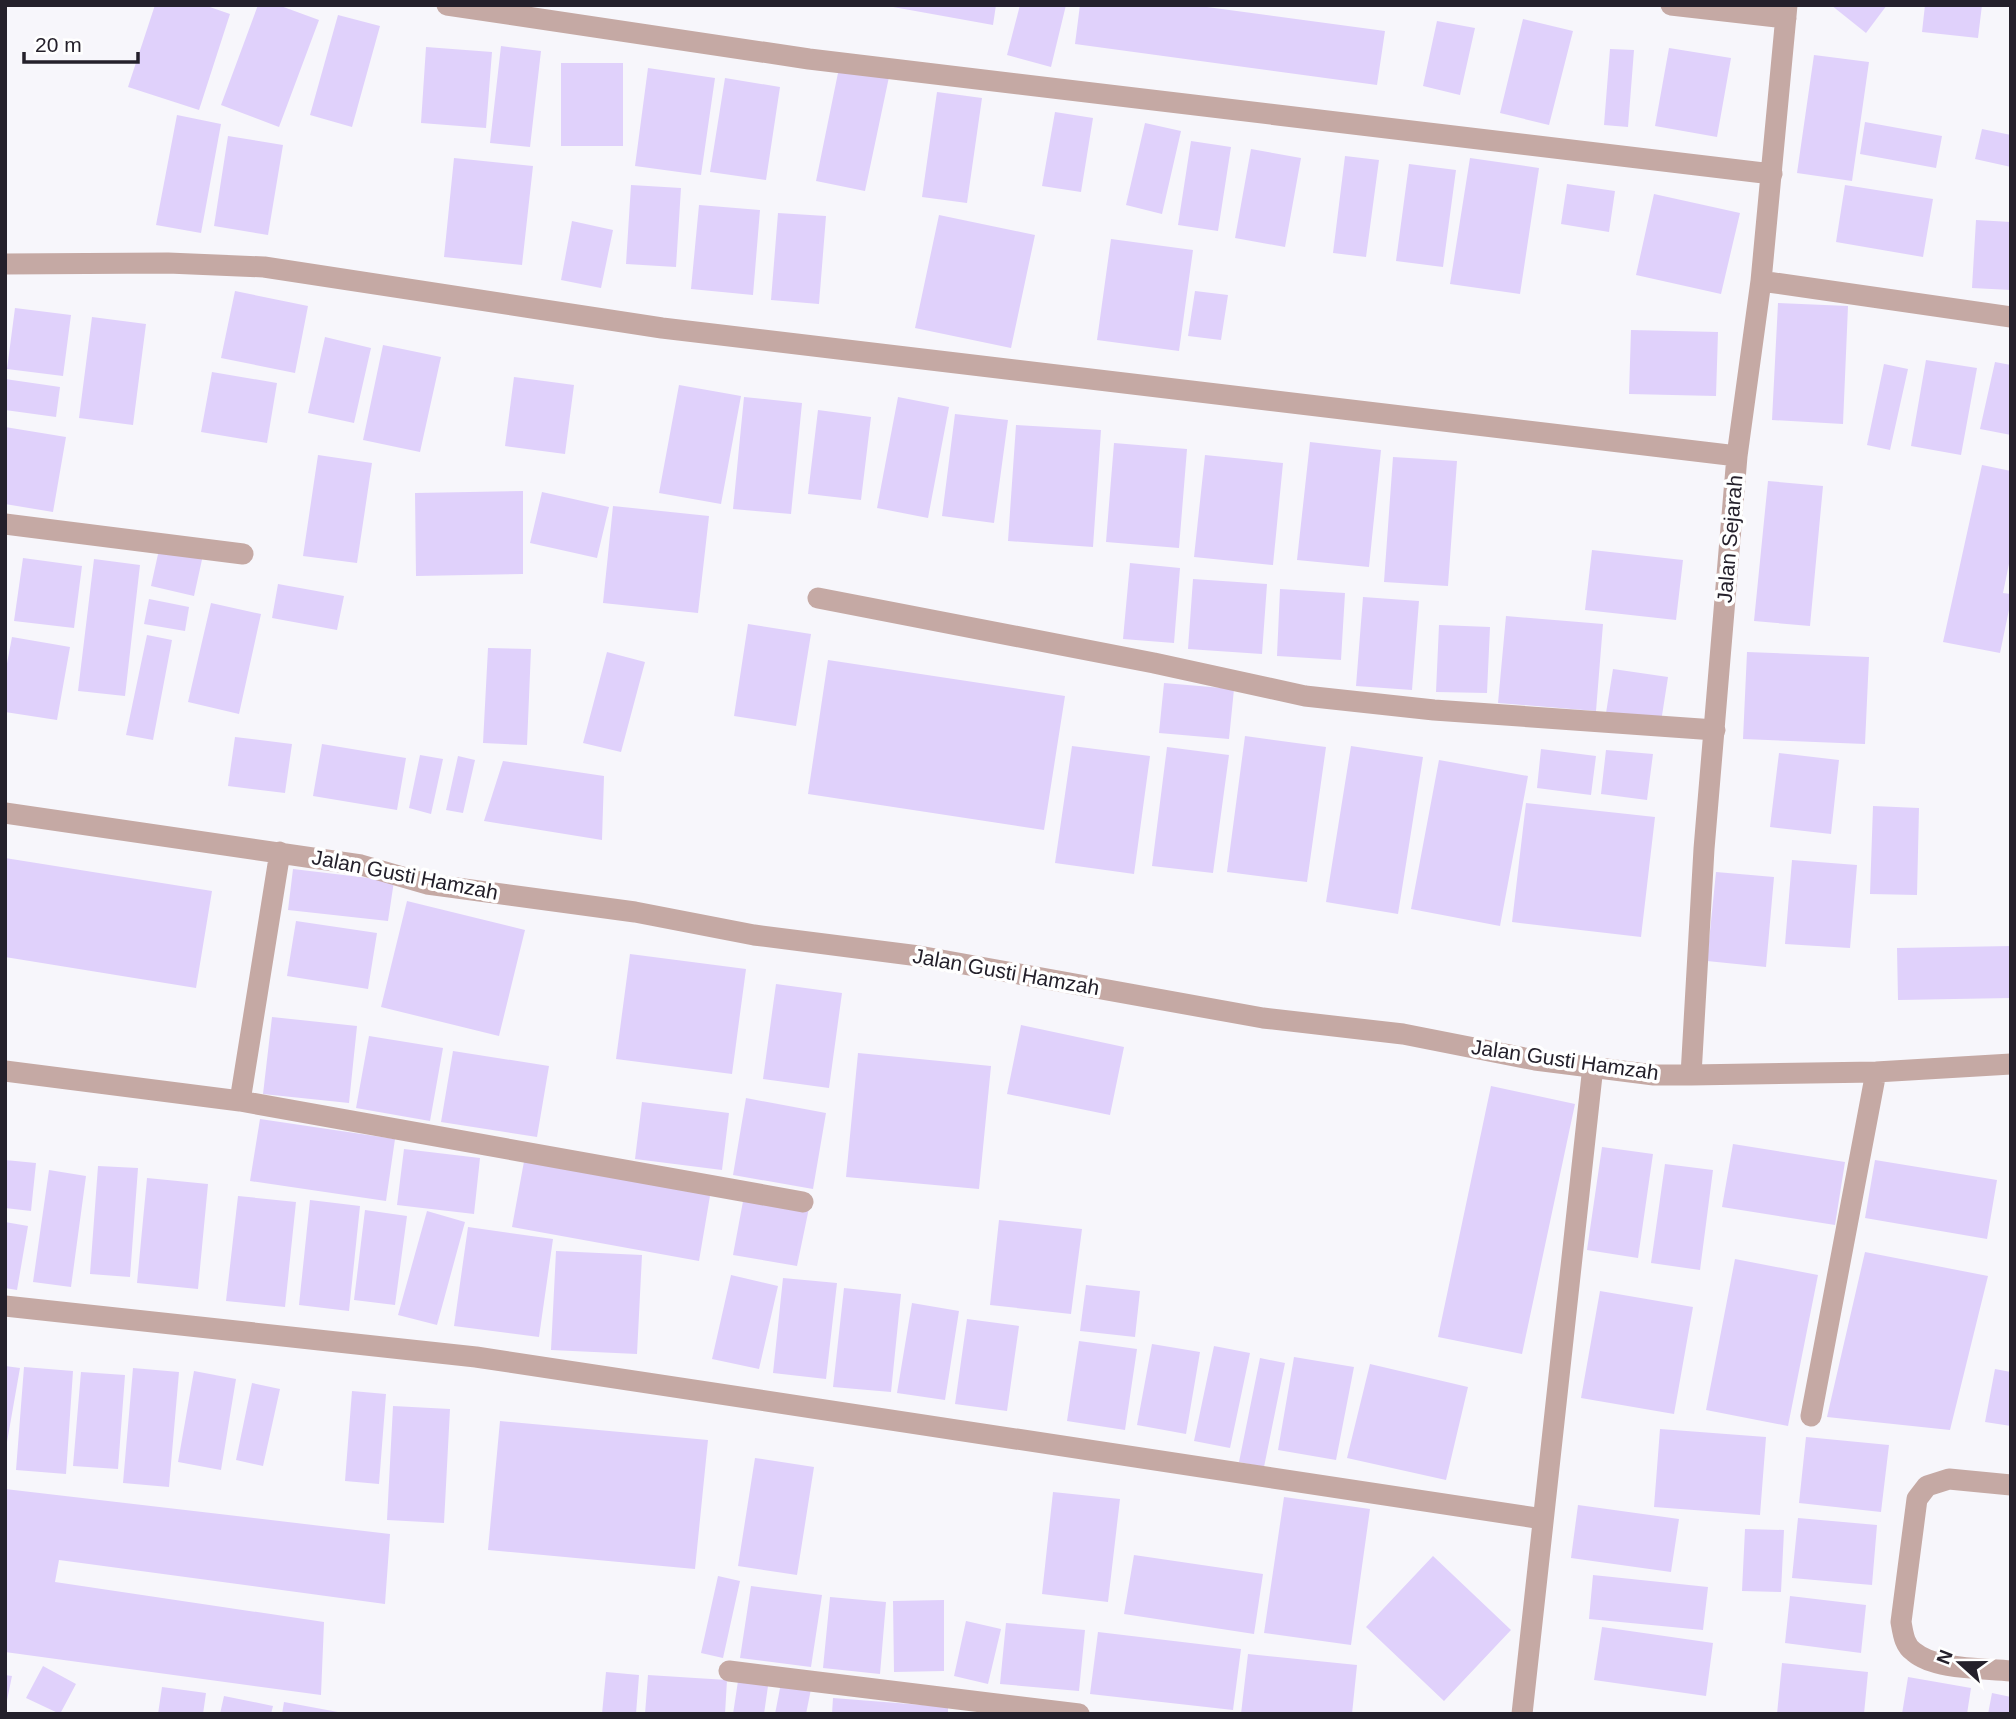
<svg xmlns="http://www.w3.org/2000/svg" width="2016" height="1719" font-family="Helvetica,sans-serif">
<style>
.building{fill:#e0d1fb}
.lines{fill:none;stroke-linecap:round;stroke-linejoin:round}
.minor{stroke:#c5a9a4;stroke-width:21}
.labels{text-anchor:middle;stroke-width:7;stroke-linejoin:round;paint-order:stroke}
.street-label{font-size:21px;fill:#24202b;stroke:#fff}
</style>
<rect width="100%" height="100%" fill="#f7f6fb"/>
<path class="building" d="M155,5H204L230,14L199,110L128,87Z
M258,5H278L319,20L279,127L221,105Z
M882,5H996L993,25Z
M1020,5H1066L1051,67L1007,55Z
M1080,5H1192L1385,31L1377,85L1075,44Z
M1831,5H1887L1866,33Z
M1925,5H1982L1978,38L1922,32Z
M338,15L380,26L352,127L310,115Z
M1523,19L1573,31L1549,125L1500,113Z
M1437,21L1475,28L1460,95L1423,86Z
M501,46L541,51L530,147L490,143Z
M426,47L492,52L486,128L421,123Z
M1669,48L1731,58L1717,137L1655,126Z
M1610,49L1634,50L1628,127L1604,125Z
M1814,55L1869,62L1852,181L1797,173Z
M561,63H623V146H561Z
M648,68L715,78L701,175L635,166Z
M839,68L889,77L865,191L816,181Z
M725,78L780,87L766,180L710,172Z
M937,92L982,98L967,203L922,197Z
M1055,112L1093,118L1081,192L1042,186Z
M177,115L221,124L201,233L156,225Z
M1865,122L1942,136L1936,168L1860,154Z
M1145,123L1181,131L1162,214L1126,205Z
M1982,129L2011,135V167L1975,159Z
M228,136L283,145L268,235L214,226Z
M1191,141L1231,147L1218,231L1178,225Z
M1251,149L1301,158L1285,247L1235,238Z
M1345,156L1379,160L1366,257L1333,253Z
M454,158L533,166L522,265L444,257Z
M1470,158L1539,168L1520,294L1450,284Z
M1409,164L1456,170L1443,267L1396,261Z
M1567,184L1615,191L1609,232L1561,224Z
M631,185L681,188L676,267L626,264Z
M1845,185L1933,199L1923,257L1836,242Z
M1654,194L1740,213L1721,294L1636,275Z
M699,205L760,210L753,295L691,289Z
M778,213L826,216L819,304L771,300Z
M939,215L1035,235L1011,348L915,328Z
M1976,220L2011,222V290L1972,288Z
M572,221L613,230L601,288L561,280Z
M1111,239L1193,250L1179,351L1097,340Z
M235,291L308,306L295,373L221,358Z
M1195,291L1228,295L1221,340L1188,336Z
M1778,303L1848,306L1843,424L1772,420Z
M15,308L71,315L63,376L7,369Z
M92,317L146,324L133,425L79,418Z
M1631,330L1718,332L1716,396L1629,394Z
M325,337L371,348L354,423L308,413Z
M383,345L441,357L420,452L363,440Z
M1926,360L1977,368L1961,455L1911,446Z
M1995,362L2011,365V435L1980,429Z
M1884,364L1908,369L1890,450L1867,445Z
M212,372L277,383L267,443L201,432Z
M514,377L574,385L565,454L505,446Z
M5,379L60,387L56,417L5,410Z
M679,385L741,396L721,504L659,493Z
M744,397L802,403L791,514L733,509Z
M898,397L949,407L928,518L877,508Z
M818,410L871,417L861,500L808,494Z
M955,414L1008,420L994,523L942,516Z
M1016,425L1101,430L1093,547L1008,541Z
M5,427L66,437L53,512L5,504Z
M1310,442L1381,450L1369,567L1297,560Z
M1114,443L1187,449L1179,548L1106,542Z
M318,455L372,463L357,563L303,556Z
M1205,455L1283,463L1273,565L1194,557Z
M1393,457L1457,461L1448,586L1384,582Z
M1982,465L2011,471V554L2003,593L2011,594V600L2000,653L1943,642Z
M1768,481L1823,486L1810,626L1754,621Z
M523,491V574L416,576L415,493Z
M542,492L609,507L597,558L530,543Z
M613,506L709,516L698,613L603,603Z
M160,545L203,555L194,596L151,586Z
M1592,550L1683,560L1676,620L1585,610Z
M23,558L82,566L74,628L14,621Z
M94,559L140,565L125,696L78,691Z
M1130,563L1180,568L1174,643L1123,639Z
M1193,579L1267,584L1262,654L1188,649Z
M278,584L344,596L337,630L272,618Z
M1280,589L1345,593L1341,660L1277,656Z
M1363,597L1419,601L1412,690L1356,686Z
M149,599L189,607L185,631L144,624Z
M211,603L261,614L239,714L188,702Z
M1506,616L1603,624L1596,711L1498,703Z
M748,624L811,634L796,726L734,716Z
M1439,625L1490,627L1487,693L1436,692Z
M147,635L172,640L153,740L126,735Z
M12,637L70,647L57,720L5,712V674Z
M488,648L531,649L527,745L483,743Z
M607,652L645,662L621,752L583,743Z
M1747,652L1869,657L1865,744L1743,739Z
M828,660L1065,696L1044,830L808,794Z
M1613,669L1668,677L1661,722L1606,713Z
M1164,683L1234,689L1229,739L1159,733Z
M1245,736L1326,747L1307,882L1227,872Z
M235,737L292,744L285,793L228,786Z
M322,744L406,758L397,810L313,796Z
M1072,746L1150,756L1134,874L1055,863Z
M1351,746L1423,757L1398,914L1326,902Z
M1167,747L1229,755L1213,873L1152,866Z
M1541,749L1596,756L1591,795L1537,788Z
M1606,750L1653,754L1647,800L1601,794Z
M1779,753L1839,760L1831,834L1770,827Z
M420,755L443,759L431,814L409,808Z
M458,756L475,760L463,813L446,810Z
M1439,760L1528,776L1500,926L1411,909Z
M503,761L604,776L602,840L484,821Z
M1526,803L1655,817L1641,937L1512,922Z
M1873,806L1919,808L1917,895L1870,894Z
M5,858L212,891L196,988L5,957Z
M1792,860L1857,865L1850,948L1785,944Z
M293,869L394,881L388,921L288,910Z
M1716,872L1774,877L1766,967L1707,961Z
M407,901L525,930L499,1036L381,1007Z
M296,921L377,933L368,989L287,976Z
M2011,946V998L1898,1000L1897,948Z
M630,954L746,969L732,1074L616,1059Z
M776,984L842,993L829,1088L763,1079Z
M272,1017L357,1026L349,1103L263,1094Z
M1021,1025L1124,1047L1110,1115L1007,1094Z
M369,1036L443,1048L430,1121L356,1108Z
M453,1051L549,1066L537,1137L441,1122Z
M858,1053L991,1066L979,1189L846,1177Z
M1491,1086L1575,1104L1522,1354L1438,1337Z
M746,1098L826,1113L813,1189L733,1175Z
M642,1102L729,1113L722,1170L635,1159Z
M260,1119L395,1139L386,1201L250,1181Z
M1733,1144L1845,1162L1835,1225L1722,1207Z
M1602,1147L1653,1154L1638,1258L1587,1250Z
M404,1149L480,1158L474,1214L397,1205Z
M525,1156L711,1190L699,1261L512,1227Z
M5,1160L36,1163L31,1211L5,1208Z
M1875,1160L1997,1180L1987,1239L1865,1218Z
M1665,1164L1713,1170L1700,1270L1651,1263Z
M98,1166L138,1168L130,1277L90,1274Z
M49,1170L86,1176L71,1287L33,1282Z
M147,1178L208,1184L198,1289L137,1283Z
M238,1196L296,1202L285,1307L226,1301Z
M744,1196L809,1208L797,1266L733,1255Z
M310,1200L360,1206L349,1311L299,1305Z
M365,1210L407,1216L395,1305L354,1300Z
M427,1211L465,1222L437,1325L398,1315Z
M999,1220L1082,1229L1071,1314L990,1305Z
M5,1222L28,1226L17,1290L5,1288Z
M468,1227L553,1239L539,1337L454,1326Z
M556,1251L642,1255L637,1354L551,1350Z
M1865,1252L1988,1276L1950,1430L1827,1417Z
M1735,1259L1818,1275L1788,1426L1706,1410Z
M731,1275L778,1286L759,1369L712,1359Z
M783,1278L837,1283L826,1379L773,1373Z
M1086,1285L1140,1291L1135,1337L1080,1331Z
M844,1288L901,1294L891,1392L833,1387Z
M1600,1291L1693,1307L1674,1414L1581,1398Z
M912,1303L959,1311L945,1400L897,1393Z
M967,1319L1019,1326L1007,1411L955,1404Z
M1079,1341L1137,1349L1125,1430L1067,1421Z
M1152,1344L1200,1352L1186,1434L1137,1425Z
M1214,1346L1250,1353L1230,1448L1194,1441Z
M1294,1357L1354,1367L1336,1460L1278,1450Z
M1260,1358L1285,1363L1264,1467L1239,1462Z
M1370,1364L1468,1387L1446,1480L1347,1458Z
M5,1366L20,1368L7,1442H5Z
M24,1367L73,1371L66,1474L16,1470Z
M133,1368L179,1372L169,1487L123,1483Z
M1995,1369L2011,1372V1426L1985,1422Z
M194,1371L236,1379L221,1470L178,1462Z
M81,1372L125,1375L118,1469L73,1466Z
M252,1383L280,1389L263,1466L236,1460Z
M352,1391L386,1394L379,1484L345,1481Z
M393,1406L450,1409L444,1523L387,1520Z
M500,1421L708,1440L695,1569L488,1550Z
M1660,1429L1766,1437L1760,1515L1654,1507Z
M1806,1437L1889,1445L1881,1512L1799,1503Z
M755,1458L814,1467L797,1575L738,1566Z
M5,1489L390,1534L385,1604L59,1560L55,1582L324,1622L321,1695L5,1652Z
M1053,1492L1120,1499L1108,1602L1042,1594Z
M1284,1497L1370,1509L1351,1645L1264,1633Z
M1578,1505L1679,1519L1671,1572L1571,1558Z
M1798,1518L1877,1525L1872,1585L1792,1578Z
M1745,1529L1784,1530L1781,1592L1742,1591Z
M1134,1555L1263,1574L1254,1634L1124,1614Z
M1433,1556L1511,1630L1444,1701L1366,1627Z
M1593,1575L1708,1587L1703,1630L1589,1619Z
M718,1576L740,1581L723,1658L701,1653Z
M751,1586L822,1595L811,1667L740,1658Z
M1790,1596L1866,1605L1861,1653L1785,1643Z
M830,1597L886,1602L880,1674L823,1668Z
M944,1600V1671L894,1672L893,1601Z
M966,1621L1001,1629L988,1684L954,1676Z
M1006,1623L1085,1630L1079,1691L1000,1684Z
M1602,1627L1713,1643L1706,1696L1594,1680Z
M1098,1632L1241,1649L1233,1710L1090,1694Z
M1248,1654L1357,1665L1352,1714H1241Z
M1782,1663L1868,1672L1864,1714H1777Z
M43,1666L76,1684L60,1714L26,1698Z
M606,1672L639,1675L636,1714H602Z
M5,1675L12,1676L6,1705H5Z
M648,1675L727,1680L725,1714H645Z
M1908,1677L1971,1688L1967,1714H1902Z
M738,1681L768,1686L764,1714H733Z
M781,1683L811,1689L806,1714H775Z
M162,1687L206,1693L203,1714H158Z
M1992,1693L2011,1697V1714H1988Z
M224,1696L273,1706L271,1714H220Z
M833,1698L948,1707V1714H832Z
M284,1702L338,1712V1714H282Z"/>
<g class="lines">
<path class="minor" d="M447,5L809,59L1772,174
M1671,5L1786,18
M5,264L168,263L264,267L662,328L1737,456
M1761,281L2011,317
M5,524L243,554
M818,598L1154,663L1305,696L1434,710L1715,730
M5,813L361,865L427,884L635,912L754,935L919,956L1263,1018L1403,1034L1535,1060L1654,1075H1691L1876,1072L2011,1064
M5,1071L240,1101L803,1202
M1691,1075L1704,849L1737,456L1761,281L1787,5
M240,1101L280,852
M5,1306L476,1357L1543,1519
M1811,1416L1876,1072
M2011,1485L1949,1479L1927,1486L1917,1499L1901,1622C1903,1633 1904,1645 1914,1652C1935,1670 1983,1668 2011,1671
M729,1671L1079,1714
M1522,1714L1593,1066"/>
</g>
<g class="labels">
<g class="street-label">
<text transform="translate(1730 539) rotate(-85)" y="7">Jalan Sejarah</text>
<text transform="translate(405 875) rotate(11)" y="7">Jalan Gusti Hamzah</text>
<text transform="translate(1006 972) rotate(10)" y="7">Jalan Gusti Hamzah</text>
<text transform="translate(1565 1060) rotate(8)" y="7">Jalan Gusti Hamzah</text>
</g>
</g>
<rect width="2016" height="1719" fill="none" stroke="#24202b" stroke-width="14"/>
<g transform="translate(1960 1663) rotate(291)" stroke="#ffffff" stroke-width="5" paint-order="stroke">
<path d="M0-5L12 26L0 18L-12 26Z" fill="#24202b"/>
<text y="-10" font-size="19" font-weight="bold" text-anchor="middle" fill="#24202b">N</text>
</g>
<path d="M24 52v10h114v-10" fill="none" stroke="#24202b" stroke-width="3.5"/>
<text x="35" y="52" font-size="21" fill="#24202b" stroke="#ffffff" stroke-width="5" paint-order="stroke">20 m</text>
</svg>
